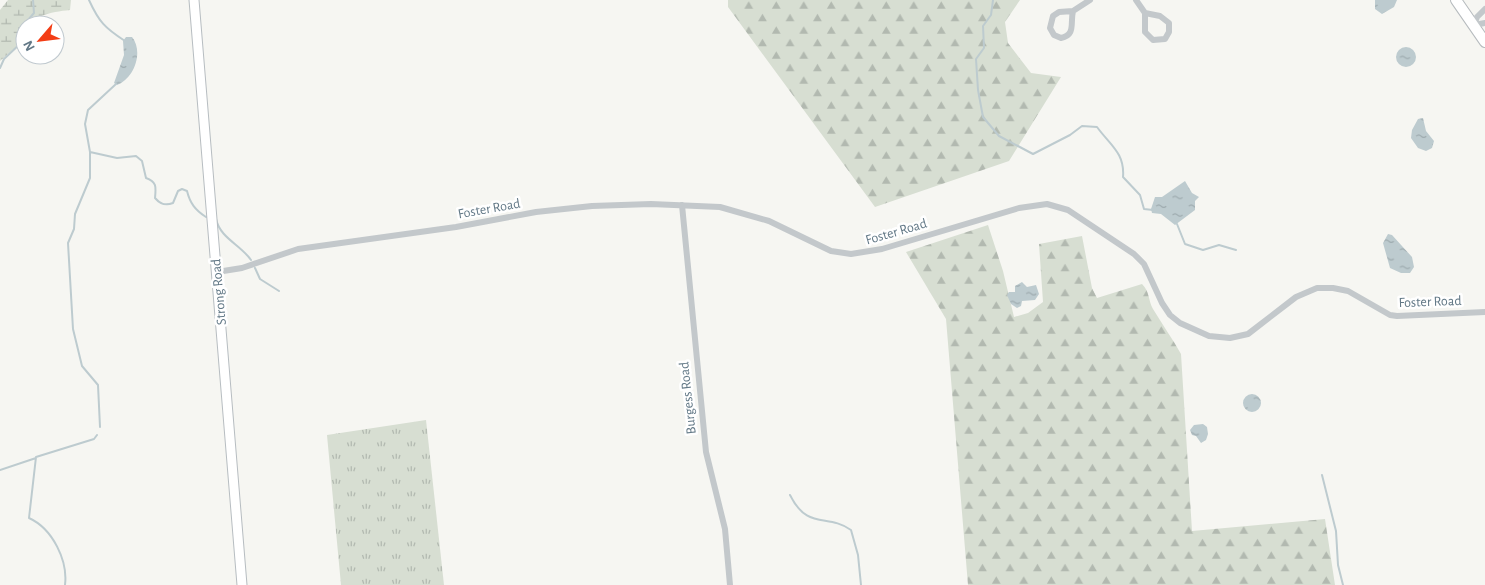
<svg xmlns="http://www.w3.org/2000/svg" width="1485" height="585" font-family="'Alegreya Sans',sans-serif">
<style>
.forest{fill:url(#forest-firs)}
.wetland{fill:url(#wetland-marsh)}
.park{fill:url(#park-tufts)}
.water{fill:url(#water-ripples)}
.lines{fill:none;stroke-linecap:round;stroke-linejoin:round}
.stream{stroke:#bdcbcf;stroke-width:2}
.secondary-casing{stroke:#b7bdc1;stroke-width:11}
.primary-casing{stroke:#b6bbbe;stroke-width:12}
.street{stroke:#c3c8cb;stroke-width:6}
.secondary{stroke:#fff;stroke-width:9}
.primary{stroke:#fff;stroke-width:10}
.labels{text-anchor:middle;stroke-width:5;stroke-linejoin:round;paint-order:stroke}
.street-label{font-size:14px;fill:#627886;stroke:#fff}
</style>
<defs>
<pattern id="forest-firs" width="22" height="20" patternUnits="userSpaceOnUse" patternTransform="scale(1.25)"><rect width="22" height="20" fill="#d7ded2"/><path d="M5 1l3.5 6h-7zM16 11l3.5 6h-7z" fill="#b2b9b0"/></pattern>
<pattern id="wetland-marsh" width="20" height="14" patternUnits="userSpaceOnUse" patternTransform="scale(1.25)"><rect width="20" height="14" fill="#d7ded2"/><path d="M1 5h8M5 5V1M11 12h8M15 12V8" fill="none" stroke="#b2b9b0"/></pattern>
<pattern id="park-tufts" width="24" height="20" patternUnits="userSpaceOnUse" patternTransform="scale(1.25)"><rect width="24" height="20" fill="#d7ded2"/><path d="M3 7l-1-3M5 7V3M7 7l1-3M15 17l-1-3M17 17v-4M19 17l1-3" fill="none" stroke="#b2b9b0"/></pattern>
<pattern id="water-ripples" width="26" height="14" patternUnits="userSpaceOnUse" patternTransform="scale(1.25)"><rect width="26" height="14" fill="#bdcbcf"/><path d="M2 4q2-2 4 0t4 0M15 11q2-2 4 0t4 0" fill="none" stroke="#9daaae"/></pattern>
</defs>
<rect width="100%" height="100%" fill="#f6f6f2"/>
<path class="forest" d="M728,0H1020L1005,22L1008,43L1031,73L1061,77L1009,161L875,207L728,7Z
M988,225L1003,271L1014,317L1028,313L1043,302L1039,244L1082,236L1092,288L1097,298L1142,284C1150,292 1148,300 1153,309C1162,324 1172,338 1181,354L1192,531L1325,519L1335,585H968L946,319L906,252Z"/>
<path class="wetland" d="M8,0H71L70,10C50,12 31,16 18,33L22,42L0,61V10Z"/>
<path class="park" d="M426,420L444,585H341L327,435Z"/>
<path class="water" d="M1375,0H1397L1394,7L1382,14L1375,9Z
M126,37H132C144,52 134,79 117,85L114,83L124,55L123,41Z
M1396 57a10 10 0 1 1 20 0a10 10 0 1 1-20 0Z
M1423,118L1426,131L1434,141L1432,148L1426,151L1418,148L1411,138L1412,130L1418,119Z
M1185,181L1192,193L1199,197L1195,201V210L1175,225L1161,214L1152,213L1151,209L1155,197H1162Z
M1388,234L1392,235L1412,257L1414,267L1410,273H1401L1390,268L1383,243Z
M1022,282L1027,287L1036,285L1039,294L1035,300L1022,301L1021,306L1017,308L1011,304L1007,295L1009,292H1015V286Z
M1243 403a9 9 0 1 1 18 0a9 9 0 1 1-18 0Z
M1203,424L1207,427L1208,434L1206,440L1201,443L1196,436L1192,435L1190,430L1194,425Z"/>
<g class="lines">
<path class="stream" d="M89,0C99,22 105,28 125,41
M993,0L991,15L983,26L984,48L976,59L978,90L983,117L999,136L1033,154L1070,135L1082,126L1097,127C1110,145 1125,153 1123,177L1140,195L1144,209L1153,210
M0,68L4,59L22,42V27L34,13L33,0
M90,152L117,158L136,156L142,161L146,178C157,182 156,187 155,198C160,204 165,206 173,203L178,191L182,189L187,191C190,203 195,210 206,217
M216,219C220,238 241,245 251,260
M1177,224L1185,244L1203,250L1219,245L1236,250
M255,268L260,279L279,291
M100,427L98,385L82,366L73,329L68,243L74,229L75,214L90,178V152L85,124L88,110L116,84
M0,470L36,458
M1322,475L1336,531L1338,565L1343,585
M790,495C808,531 827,513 851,530L858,555L861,585
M65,585C68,561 53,529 29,518L36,457L94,439L97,435"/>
<g class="secondary-casing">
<path id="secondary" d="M194,0L242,585"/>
</g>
<g class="primary-casing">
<path id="primary" d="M1456,0L1485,42"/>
</g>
<path class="street" d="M1136,0L1145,13V32L1153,40L1165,39L1169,32V23L1160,16L1145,13
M1485,9L1477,17L1474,25L1485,23
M1073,11C1070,23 1076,35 1061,38L1054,35L1050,28L1053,16L1059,12L1073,11L1090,0
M682,205L706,452L725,529L730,585
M217,272L242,268L298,249L456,227L536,212L592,206L651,204L720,207L769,221L831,251L851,254L882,249L1019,208L1047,204L1068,210L1134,254L1144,264L1162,303L1170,315L1180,323L1209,336L1230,338L1248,334L1296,297L1317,288H1333L1348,291L1390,315L1397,316L1485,312"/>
<use href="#secondary" class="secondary"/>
<use href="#primary" class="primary"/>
</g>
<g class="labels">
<g class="street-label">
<text transform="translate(489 208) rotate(-10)" y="5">Foster Road</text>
<text transform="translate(896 231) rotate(-16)" y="5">Foster Road</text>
<text transform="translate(218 292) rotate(-95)" y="5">Strong Road</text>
<text transform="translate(1430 301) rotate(-2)" y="5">Foster Road</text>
<text transform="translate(687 398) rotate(-96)" y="5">Burgess Road</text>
</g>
</g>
<g transform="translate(40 40) rotate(242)"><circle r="24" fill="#ffffff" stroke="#c0c9cf"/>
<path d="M0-4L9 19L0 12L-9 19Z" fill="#f33d15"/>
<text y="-8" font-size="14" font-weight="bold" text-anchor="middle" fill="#627886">N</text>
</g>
</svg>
